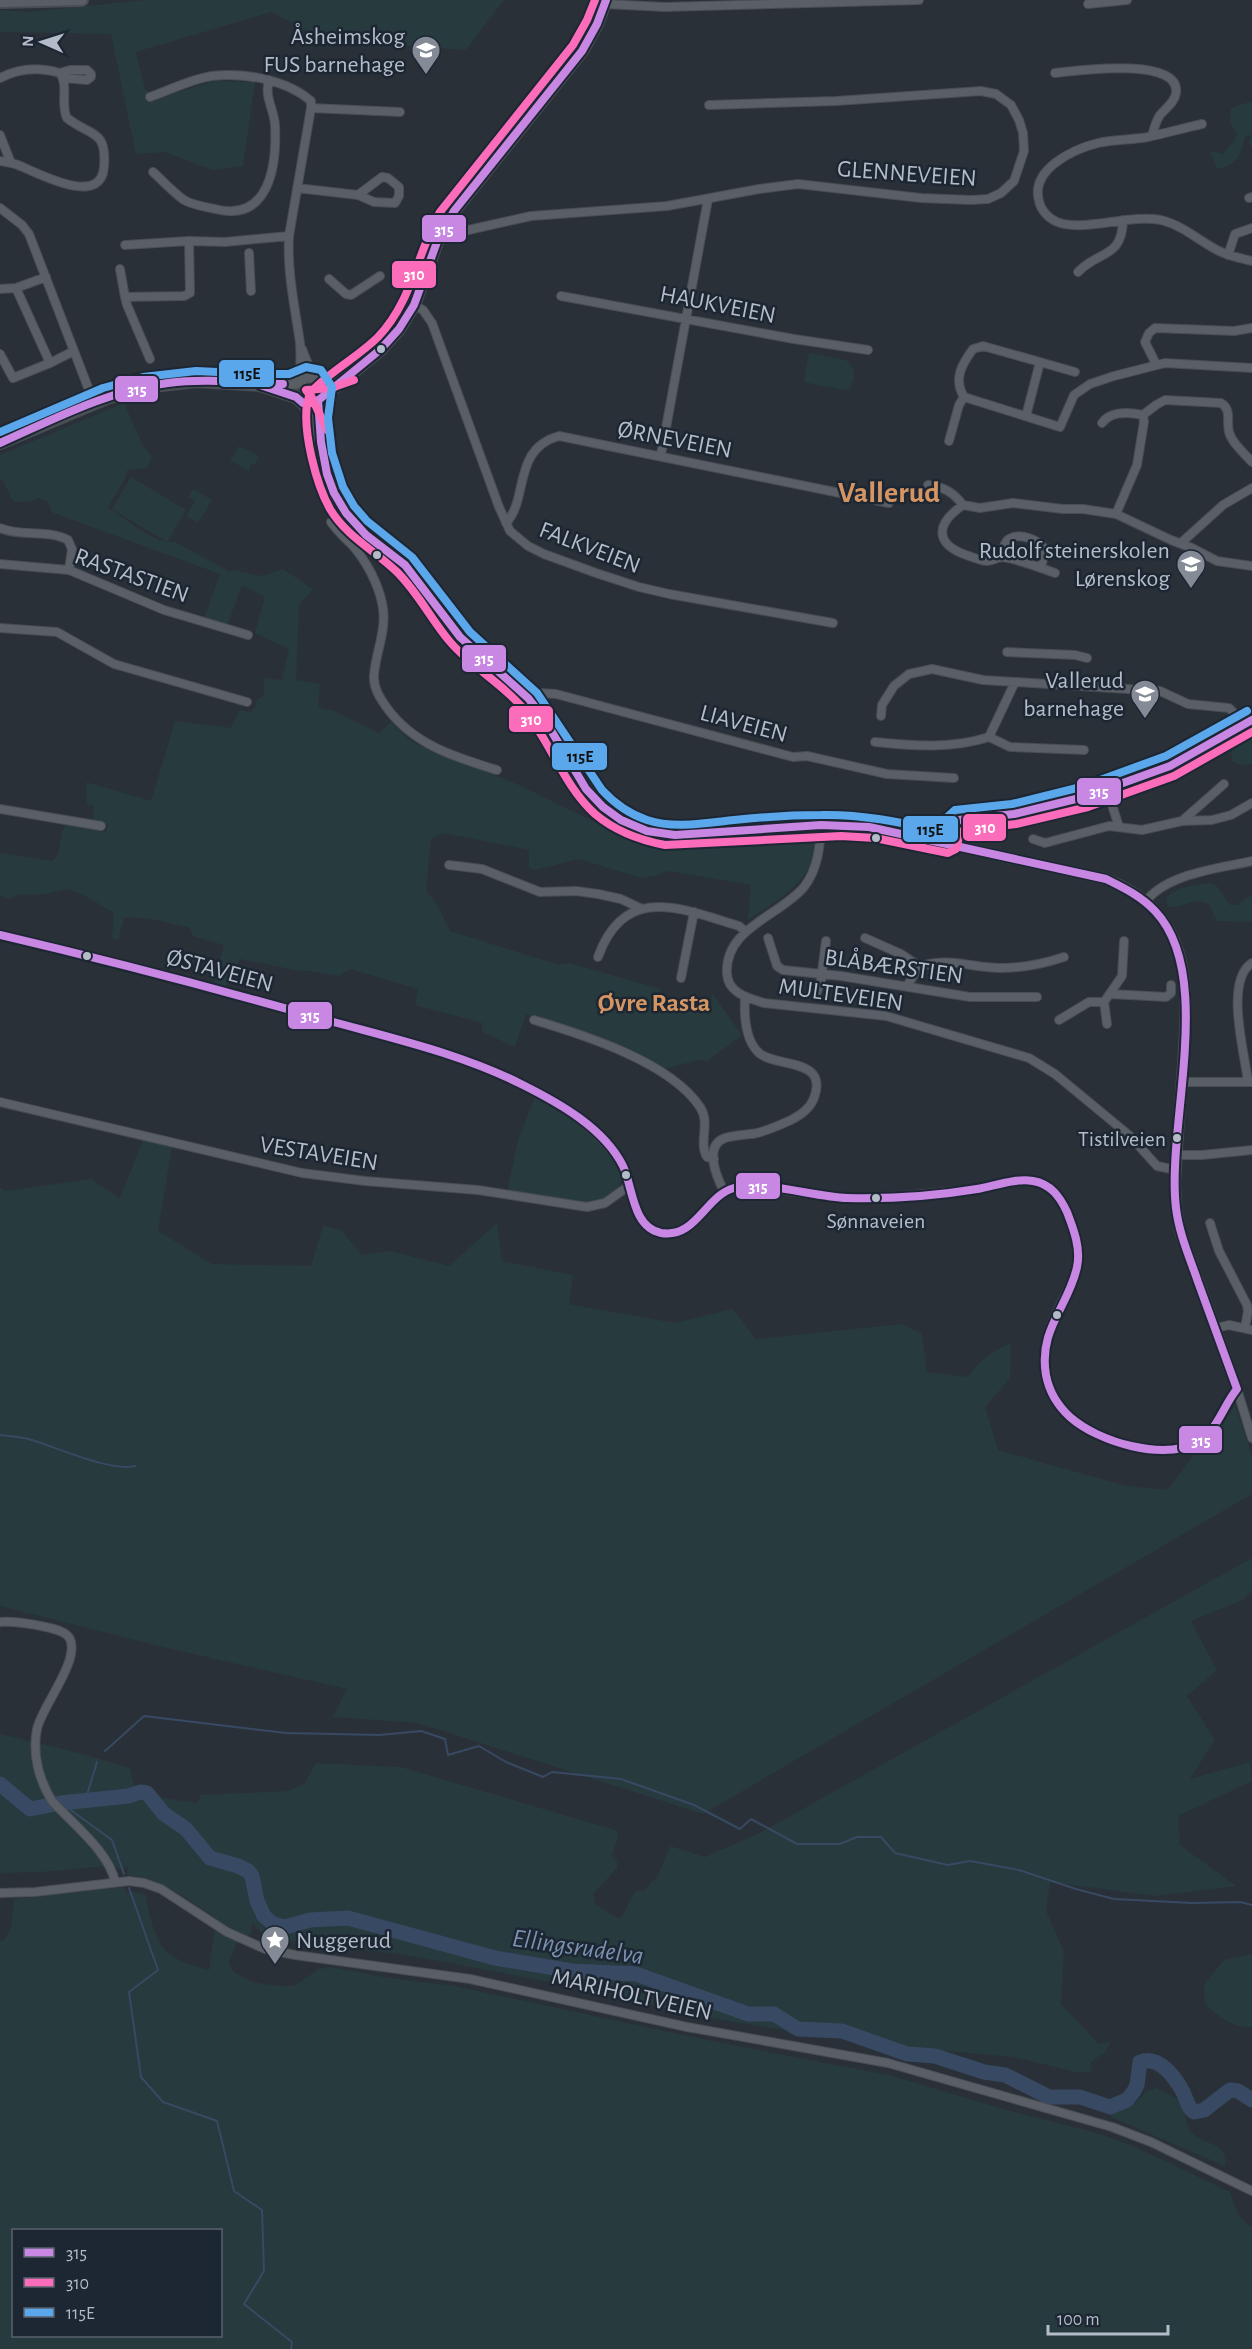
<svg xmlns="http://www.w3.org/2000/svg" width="1252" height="2349" font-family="'Alegreya Sans',sans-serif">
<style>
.green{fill:#273a3e;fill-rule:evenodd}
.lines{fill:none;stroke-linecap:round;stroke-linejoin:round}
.stream{stroke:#384963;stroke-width:2}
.river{stroke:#384963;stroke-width:15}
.minor-casing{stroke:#484c53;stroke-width:10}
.tertiary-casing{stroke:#484c53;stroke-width:12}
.secondary-casing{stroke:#484c53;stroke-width:14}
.minor{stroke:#5a5e66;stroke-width:8}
.tertiary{stroke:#5a5e66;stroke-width:9}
.secondary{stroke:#595d64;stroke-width:10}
.bus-1-casing{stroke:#1d2633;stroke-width:12}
.bus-2-casing{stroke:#1d2633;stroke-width:12}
.bus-3-casing{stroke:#1d2633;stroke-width:12}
.bus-1{stroke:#c787e3;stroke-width:8}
.bus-2{stroke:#fb6dba;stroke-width:8}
.bus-3{stroke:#5aa8eb;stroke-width:8}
.bus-dot{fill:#b4bcc9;stroke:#1d2633;stroke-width:2}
.labels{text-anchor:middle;stroke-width:5;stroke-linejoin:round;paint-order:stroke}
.bus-label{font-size:22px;fill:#b4bcc9;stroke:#1d2633;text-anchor:end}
.poi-label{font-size:24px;fill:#b4bcc9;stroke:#1d2633;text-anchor:end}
.street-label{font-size:24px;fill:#b4bcc9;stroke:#1d2633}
.neighbourhood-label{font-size:26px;font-weight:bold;fill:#d59563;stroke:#1d2633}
.water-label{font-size:26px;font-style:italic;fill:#7c92b1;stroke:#1d2633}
.district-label{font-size:30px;font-weight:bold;fill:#d59563;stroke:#1d2633}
.line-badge{stroke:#1d2633;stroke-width:2}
.badge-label{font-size:16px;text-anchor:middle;font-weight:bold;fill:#fff}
.pale-badge-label{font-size:16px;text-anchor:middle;font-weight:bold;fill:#111}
</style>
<rect width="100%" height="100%" fill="#2a3038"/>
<path class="green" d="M144,0H504L466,50L325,40L271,12L136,52L145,90L165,96L215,81L255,82L243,166L213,170L165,152L136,154L111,34L0,32V10L30,12Z
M1252,101V148L1249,143L1252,135L1245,136C1241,155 1237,165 1217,169L1211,153L1213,151L1223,154L1235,140L1237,134L1230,123L1231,108Z
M809,353L846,360C856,368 856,379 849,389L843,390L804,382Z
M124,403L143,446L152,457L147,468L127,470L126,477L108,507C124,518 156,545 175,542L229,571L232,570L262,576L283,569L313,589L299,605L296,680L320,684L318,704L320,708L334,711L379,733L391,722L410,741L519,785L625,837L659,846L692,847L813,836C823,877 775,901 748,920L751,885L668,871L655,876L641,878L579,859L535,870L529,868V850L444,833L431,839L426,890L438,906L450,931L559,965L570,963L660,989L666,1005L711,1007L712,993L742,1035L706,1062L703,1059L660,1070L587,1033L526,1014L515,1047L482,1032V1023L415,1005L418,989L350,969L339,976L311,971H300L240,959L226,987L214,984L224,945L193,936L190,928L152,919L124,917L118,940L112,938L114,913L82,894L68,889L45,894L18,895L9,899L0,895V853L53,861C63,852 58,835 66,824L106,832L108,825L95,822L93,818L94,806L87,804L86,782L151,801L175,721L231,728L240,710L251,712L256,706V701L264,695V678L282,680L289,649L255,633L265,597L242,585L227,626L204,619L220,574L51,512L48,501L39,498L28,502H14C8,494 7,484 0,479V455Z
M239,446L259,456L255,465L251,464L249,471L230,460Z
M131,477L186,510L167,542L112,509Z
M193,489L212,500L198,523L186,516L195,501L188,497Z
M1252,729V764L1240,765L1232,761C1229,745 1241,738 1252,729Z
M1211,883L1216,885L1230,905H1237L1252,895V922L1217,921L1209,904C1187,897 1187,909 1168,907L1166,898C1177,886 1195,885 1211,883Z
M536,1094C572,1117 601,1137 624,1174C620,1184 616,1194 605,1200C585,1211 530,1196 507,1192L518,1140Z
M144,1138L172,1146L158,1231L212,1264L311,1266L323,1226L341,1230L362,1255L390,1251L449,1266L497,1223L502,1261L573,1275L569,1304L675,1323L733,1309L756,1339L901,1324L922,1334L927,1372L967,1377C980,1361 992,1351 1011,1343L1010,1378L985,1407L998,1450L1126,1486L1168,1490L1198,1449L1217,1434L1235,1405L1252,1456V1494L703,1814L418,1723L333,1717L347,1689L163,1647L0,1606V1187L5,1191L91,1179L120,1198Z
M1252,1558V1591L1243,1600L1191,1621L1217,1670L1187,1696L1215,1740L1190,1779L1250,1762L1252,1781L1178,1816L1180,1845L1236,1886L1155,1896L1050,1882L1046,1911L1064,1952L1061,2004L1099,2044L1110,2042L1106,2051L1090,2063L1092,2071L1080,2073L1014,2057L936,2050L889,2051L843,2039L695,2016L606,1993L456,1964L391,1953L307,1944L264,1935L252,1923L251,1933L246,1937C208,1917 171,1878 127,1875L128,1866L122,1869L106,1866L41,1872L0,1873V1734L79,1753L130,1768L136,1794L197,1803L201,1795L288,1791L304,1784L316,1763L401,1767L615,1830L619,1834L612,1856L617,1861V1868L593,1894L595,1904L619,1919C628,1911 628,1899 636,1891L645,1890L658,1875L670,1846L705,1857L758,1834Z
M124,1887L126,1894L128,1891L146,1895C148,1910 154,1938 165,1950C176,1961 195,1967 209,1970L215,1928L237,1941L229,1963L234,1972L252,1982L277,1986H294L319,1969L330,1967L389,1978L454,1986L697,2038L892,2076L1007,2110L1096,2133L1131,2145L1230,2192C1233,2204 1240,2221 1252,2227V2349H0V1941H3C14,1931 12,1912 14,1899ZM14,2230H220V2336H14Z
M1252,1954V2027C1233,2028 1218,2016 1205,2004L1204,1985L1224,1960Z
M1156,2088C1164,2093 1179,2097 1183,2106C1186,2116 1185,2125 1192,2133C1204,2146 1229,2141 1225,2166L1111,2117V2114L1134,2104L1147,2091Z"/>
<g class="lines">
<path class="stream" d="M0,1435C11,1436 22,1437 32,1440C58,1448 111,1472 135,1466
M105,1751L144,1716L286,1733L380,1735L421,1731L445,1739L448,1755L479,1746L506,1762L543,1777L552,1772L621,1779L694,1805L740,1829L751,1819L797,1844H840L857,1837H881L895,1853L948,1865L970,1861L1019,1870L1076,1889L1114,1899L1192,1903L1240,1902L1252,1905
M86,1798L97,1762
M61,1803L112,1840L124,1874
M129,1888L158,1970L129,1992L141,2077L163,2102L217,2121L234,2191L262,2210L264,2271L244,2304L292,2342L291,2349"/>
<path class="river" d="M0,1784L30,1809L61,1803L129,1796L140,1792L147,1793L164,1814L186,1829L210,1858L238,1866L248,1871L252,1876L257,1901L264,1916L273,1924L285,1927L310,1920L348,1918L495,1958L572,1971L636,1974L748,2014H774L798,2029L842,2031L907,2054L935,2056L984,2072L1005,2075L1049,2097H1080L1110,2107L1127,2100L1134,2091L1137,2085L1140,2062C1159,2055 1175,2077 1183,2092C1187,2100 1187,2107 1194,2112L1204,2110L1230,2090L1238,2091L1252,2100"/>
<g class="minor-casing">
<path id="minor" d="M605,4L665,7L919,0
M1088,4L1127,0
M60,73L70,70H87L91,74V77L87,80L64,78
M1055,73C1075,71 1181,56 1176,93C1175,102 1166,108 1160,115C1156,121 1154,128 1152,136
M0,78C19,68 40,67 60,73C69,86 60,104 67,118C91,137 107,129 104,167C101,208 38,173 18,165C12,163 6,162 0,161
M150,97C170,90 191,79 212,76C244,72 287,80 311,101V108L289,236C287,273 295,307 300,343C301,355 300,368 300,380
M311,108L400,112
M1202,124C1184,128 1166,133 1148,137C1132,140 1115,139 1098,143C1074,149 1030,169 1039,201C1041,211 1050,220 1060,223C1088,231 1129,214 1161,220C1182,225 1198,240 1217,250C1228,256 1240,258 1252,261
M0,135L11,163
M153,172C163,181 173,192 184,200C193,205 205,207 215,209C269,223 277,166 275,125C274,109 264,97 269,80
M382,177L388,178L399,187V196L395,203L374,202L358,195Z
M297,188L358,195
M1249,198L1252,197
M0,208L22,225L29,234L94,403
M445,225L456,230L464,231L531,216L667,206L759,189L798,184L921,198L971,200L988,199L1001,193L1014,181L1024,151L1023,133L1019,120L1011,105L996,94L981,91L836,101L709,105
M125,245L189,241L225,242L289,236
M249,253L251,291
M1228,255L1235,234L1252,228
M120,269L125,297
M1078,272C1099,250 1122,259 1123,220
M329,279L346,294L351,295L380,276
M16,288L50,363
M0,289L16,288L46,277
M561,296L794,339L868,350
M414,305L423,310L432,323L499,507L510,531L528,546L544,554L596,573L639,587L669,594L833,623
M302,349L314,379
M0,354L13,378L50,363L74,351
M150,359L127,305L125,297L184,296L190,293L189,241
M1040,362L1075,372
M1156,364L1145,342L1149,333L1155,328L1234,331L1252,328
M1143,415L1156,405L1165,400L1221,403C1233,410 1225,423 1230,435C1234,445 1245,454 1252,462
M1026,416L1040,362L983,346L973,349C962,364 953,379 964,397L1060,427L1074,395L1090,384L1114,376L1165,363L1252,368
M1102,423C1111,410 1129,412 1143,415L1144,422L1137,465L1116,514
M949,441L959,405L964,397
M661,455L708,199
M928,485C944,487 953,492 963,505L980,508L1013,503L1063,509H1083L1116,514L1171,540L1192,548L1217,561L1252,566
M963,505C934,525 935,545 969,556C975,558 981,561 987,561C992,561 996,558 1001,557C1011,557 1044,569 1055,573
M346,513L331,522C337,531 345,538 353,546C366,561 378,583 382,603C388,628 376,650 374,675C373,688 380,698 387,708C414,745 455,757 497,770
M506,523C529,499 512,449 559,436L889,503
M0,528C21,537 48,529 68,540L72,549L69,570
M1181,543L1223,505L1252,488
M1001,557C1003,551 1004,542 1009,539C1020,532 1040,540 1045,550L1041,568
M0,564L69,570L164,610L248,635
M0,628L57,632L114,664L247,702
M1007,652L1075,655L1087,658
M528,698L540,693L556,694L793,757L807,756L887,774L954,778
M881,716L882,705L894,686L909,674L932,669L983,680L1160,691L1188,704L1229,708L1236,715L1242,726
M989,737L1010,747L1084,750
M875,742C913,746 952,749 989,737L1015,682
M1113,808L1119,827
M0,809L101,826
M1182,821L1224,784
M821,825C820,847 818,869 804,887C780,916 724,928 727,974C728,993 748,998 764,1003L886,1016L1029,1058L1055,1074L1130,1136L1157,1166L1176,1170
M1033,839L1045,843L1109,826L1142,830L1182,821L1212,820L1231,815L1252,803
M449,865L482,869L540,892L576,891L598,894L621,899L642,909
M1145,902C1168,873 1217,869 1252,861
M0,935C113,961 225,991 337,1023C407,1042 483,1060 546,1097C573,1112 599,1133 618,1158C637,1181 628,1240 674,1233C704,1228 709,1191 739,1187C773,1185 808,1196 843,1198C885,1199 928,1193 970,1190C995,1188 1031,1170 1053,1190C1061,1197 1065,1208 1069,1217C1093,1274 1064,1284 1049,1332C1032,1390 1067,1429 1121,1443C1154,1451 1194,1458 1216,1424C1223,1413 1227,1399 1237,1389
M768,938L777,966L783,970L841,976L970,997H1037
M865,938L901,954L920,967
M598,957C625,882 682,909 739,926L746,932
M681,978L694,912
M907,986C912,979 916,968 925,965C948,958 976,968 1000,968C1022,968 1043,964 1064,957
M816,994L821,980L826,941
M1111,994L1166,997L1171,993V985
M534,1020C584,1035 670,1062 700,1107C711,1123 698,1142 707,1157L714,1159
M1059,1020L1089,1002H1104
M1107,1024L1104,1002L1122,976L1124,941
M1182,1082H1252
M1248,1082C1245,1054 1224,981 1252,963
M0,1102L302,1173L365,1181L478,1190L587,1207L605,1203L630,1185
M1177,1155H1202L1252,1150
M724,1191C717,1178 703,1146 725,1138C735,1135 747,1135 757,1133C769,1130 780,1125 791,1120C801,1115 810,1109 814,1098C829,1057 776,1068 759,1053C745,1040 744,1015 745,997
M1210,1223L1219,1251L1247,1305L1248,1311L1245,1328
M1216,1328L1229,1325L1252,1330
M1237,1389L1252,1438
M0,1622C16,1621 31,1624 46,1627C54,1629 66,1631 70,1639C80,1661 42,1706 37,1729C32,1754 39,1780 52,1801C72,1823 110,1853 115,1882
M0,1893L35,1892L129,1881L144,1883L161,1889L227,1932L265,1949L295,1955L470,1979L687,2027L888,2063L1112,2127L1151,2142L1252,2191"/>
</g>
<g class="tertiary-casing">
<path id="tertiary" d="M318,400L321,442L327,474L334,493L346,513L366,535L405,565L460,637L528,698L543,717L586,789L603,807L621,820L647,831L675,835L821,825L869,827L1106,879C1194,913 1188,986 1183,1064C1180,1104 1177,1144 1175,1183L1176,1207L1180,1231L1237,1389
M303,403L318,437
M947,843L951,828L959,820L1014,814L1084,797L1170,766L1252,720"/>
</g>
<g class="secondary-casing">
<path id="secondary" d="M0,2L82,0
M260,385L296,397L303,403H315L381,349L399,329L414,305L437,242L454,211L582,51L597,24L606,0
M0,443L107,398L145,387L196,381L260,385L290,384L297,383L307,377C325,379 333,376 350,370"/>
</g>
<use href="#minor" class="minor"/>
<use href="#tertiary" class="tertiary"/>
<use href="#secondary" class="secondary"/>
<g class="bus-1-casing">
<path id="bus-1" d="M260,385L296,397L303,403H315L381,349L399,329L414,305L437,242L454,211L582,51L597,24L606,0
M0,443C54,419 109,390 168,383C206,378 245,383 283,384
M947,843L951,828L959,820L1014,814L1084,797L1170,766L1252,720
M0,935C111,961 221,990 330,1021C395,1039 462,1054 523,1085C559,1103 604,1128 623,1166C633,1187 632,1227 661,1233C696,1239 705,1196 734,1188C764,1180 814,1197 847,1198C889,1199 935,1196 977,1189C995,1186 1014,1178 1033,1181C1051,1184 1060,1197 1067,1212C1074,1230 1081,1249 1077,1267C1069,1306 1038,1329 1046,1375C1049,1391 1058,1406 1070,1417C1098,1442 1165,1462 1199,1441C1218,1429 1223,1406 1237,1389C1224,1353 1211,1318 1198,1282C1190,1258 1179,1234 1176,1208C1166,1126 1216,975 1155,911C1141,896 1124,888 1106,879L869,827L821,825L675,835L647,831L621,820L603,807L586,789L543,717L528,698L460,637L405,565L366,535L346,513L334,493L327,474L321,442L318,400"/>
</g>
<g class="bus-2-casing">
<path id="bus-2" d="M595,0L587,20L573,45L440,212C417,253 412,302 378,337C359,356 334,369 315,388C311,391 308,399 307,404C303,433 316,484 330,509C346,536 374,550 396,571C418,592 431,620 451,643C472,667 500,682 521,706C550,739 562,784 595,814C615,831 639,840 665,845L841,836L875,838L948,853L956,849L960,833L964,830L1016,824L1088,807L1174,776L1252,732
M327,430L312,398L306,390L331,388L354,380"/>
</g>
<g class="bus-3-casing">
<path id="bus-3" d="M0,432L103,388L143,377L196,371L260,374H289L306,367L321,370L332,387L328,418L332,453L343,487L354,506L367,521L412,557L470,632L537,693L602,790C615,804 629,814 647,820C674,829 706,823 734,820C763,817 792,815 821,815C861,814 900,822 939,831L943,821L955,810L1012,804L1081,787L1166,756L1247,711"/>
</g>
<use href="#bus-1" class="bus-1"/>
<use href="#bus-2" class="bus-2"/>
<use href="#bus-3" class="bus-3"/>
</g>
<defs>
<g id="school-pin" transform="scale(1.5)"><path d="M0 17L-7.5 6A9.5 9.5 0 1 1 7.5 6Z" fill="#848b96" stroke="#1d2633"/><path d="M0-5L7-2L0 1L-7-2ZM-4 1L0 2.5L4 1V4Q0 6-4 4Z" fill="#fff"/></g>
<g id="sight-pin" transform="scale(1.5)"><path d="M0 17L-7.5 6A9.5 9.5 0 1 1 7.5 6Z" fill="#848b96" stroke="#1d2633"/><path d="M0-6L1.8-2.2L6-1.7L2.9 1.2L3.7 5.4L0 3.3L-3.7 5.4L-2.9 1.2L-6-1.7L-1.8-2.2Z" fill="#fff"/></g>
</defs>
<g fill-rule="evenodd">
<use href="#school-pin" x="426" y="50"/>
<use href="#school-pin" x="1191" y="564"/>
<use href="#school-pin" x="1145" y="694"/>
<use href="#sight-pin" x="275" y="1940"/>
</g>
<g class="bus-dot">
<circle cx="381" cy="349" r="5"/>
<circle cx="377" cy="555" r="5"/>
<circle cx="876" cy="838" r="5"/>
<circle cx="87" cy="956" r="5"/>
<circle cx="1177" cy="1138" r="5"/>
<circle cx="626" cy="1175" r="5"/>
<circle cx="876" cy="1198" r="5"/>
<circle cx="1057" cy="1315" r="5"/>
</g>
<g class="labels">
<g class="bus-label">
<text x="1166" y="1146">Tistilveien</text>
<text x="876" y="1228" text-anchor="middle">Sønnaveien</text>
</g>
<g class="poi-label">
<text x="405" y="44">Åsheimskog<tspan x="405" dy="28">FUS barnehage</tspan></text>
<text x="1170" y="558">Rudolf steinerskolen<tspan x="1170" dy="28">Lørenskog</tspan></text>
<text x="1124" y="688">Vallerud<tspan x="1124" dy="28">barnehage</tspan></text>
<text x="296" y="1948" text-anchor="start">Nuggerud</text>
</g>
<g class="street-label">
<text transform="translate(907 173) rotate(4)" y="8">GLENNEVEIEN</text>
<text transform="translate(718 304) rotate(11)" y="8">HAUKVEIEN</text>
<text transform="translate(675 439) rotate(11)" y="8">ØRNEVEIEN</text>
<text transform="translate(590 547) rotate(21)" y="8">FALKVEIEN</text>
<text transform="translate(132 575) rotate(20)" y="8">RASTASTIEN</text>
<text transform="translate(744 723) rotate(15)" y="8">LIAVEIEN</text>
<text transform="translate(894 966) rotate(8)" y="8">BLÅBÆRSTIEN</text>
<text transform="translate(220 970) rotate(15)" y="8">ØSTAVEIEN</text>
<text transform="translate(841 994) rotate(8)" y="8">MULTEVEIEN</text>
<text transform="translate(319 1153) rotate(9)" y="8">VESTAVEIEN</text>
<text transform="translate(632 1994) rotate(13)" y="8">MARIHOLTVEIEN</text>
</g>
<g class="neighbourhood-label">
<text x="654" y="1011">Øvre Rasta</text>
</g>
<g class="water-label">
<text transform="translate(578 1946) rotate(8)" y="9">Ellingsrudelva</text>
</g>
<g class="district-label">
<text x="889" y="502">Vallerud</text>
</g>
</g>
<g class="line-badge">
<rect x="421" y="214" width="46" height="29" rx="6" fill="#c787e3"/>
<rect x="391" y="260" width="46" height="29" rx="6" fill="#fb6dba"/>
<rect x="218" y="359" width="57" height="29" rx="6" fill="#5aa8eb"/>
<rect x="114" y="375" width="45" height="28" rx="6" fill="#c787e3"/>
<rect x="461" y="644" width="46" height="29" rx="6" fill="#c787e3"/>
<rect x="508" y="705" width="46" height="28" rx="6" fill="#fb6dba"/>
<rect x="551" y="742" width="57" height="29" rx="6" fill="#5aa8eb"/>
<rect x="1076" y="777" width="46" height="29" rx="6" fill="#c787e3"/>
<rect x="962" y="813" width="45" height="29" rx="6" fill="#fb6dba"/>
<rect x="902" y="815" width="57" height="28" rx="6" fill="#5aa8eb"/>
<rect x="287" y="1001" width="46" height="29" rx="6" fill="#c787e3"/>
<rect x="735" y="1172" width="46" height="28" rx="6" fill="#c787e3"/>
<rect x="1178" y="1425" width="45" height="29" rx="6" fill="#c787e3"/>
</g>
<g class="badge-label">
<text x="444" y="235">315</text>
<text x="414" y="280">310</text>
<text x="137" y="395">315</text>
<text x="484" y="664">315</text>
<text x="531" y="725">310</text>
<text x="1099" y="797">315</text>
<text x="985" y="833">310</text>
<text x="310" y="1021">315</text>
<text x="758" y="1192">315</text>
<text x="1201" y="1446">315</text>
</g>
<g class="pale-badge-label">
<text x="247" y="379">115E</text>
<text x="580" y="762">115E</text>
<text x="930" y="835">115E</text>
</g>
<rect x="12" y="2229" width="210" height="108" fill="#1d2633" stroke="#59626f" stroke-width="1.5"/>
<rect x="24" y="2248" width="30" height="9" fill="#c787e3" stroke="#59626f" stroke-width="1.5"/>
<text x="66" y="2259" font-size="18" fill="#b4bcc9">315</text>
<rect x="24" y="2278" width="30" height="9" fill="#fb6dba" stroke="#59626f" stroke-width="1.5"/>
<text x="66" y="2289" font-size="18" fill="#b4bcc9">310</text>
<rect x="24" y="2308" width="30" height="9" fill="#5aa8eb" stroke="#59626f" stroke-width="1.5"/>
<text x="66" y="2319" font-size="18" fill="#b4bcc9">115E</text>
<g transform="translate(42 42) rotate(273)" stroke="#1d2633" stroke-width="4.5" paint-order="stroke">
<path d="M0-4.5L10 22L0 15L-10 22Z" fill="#b4bcc9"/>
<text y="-9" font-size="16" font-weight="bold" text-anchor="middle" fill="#b4bcc9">N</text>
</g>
<path d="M1048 2325v9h120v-9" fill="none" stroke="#b4bcc9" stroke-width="3"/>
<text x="1057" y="2325" font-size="18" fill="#b4bcc9" stroke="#1d2633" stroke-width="4.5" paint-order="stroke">100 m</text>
</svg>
